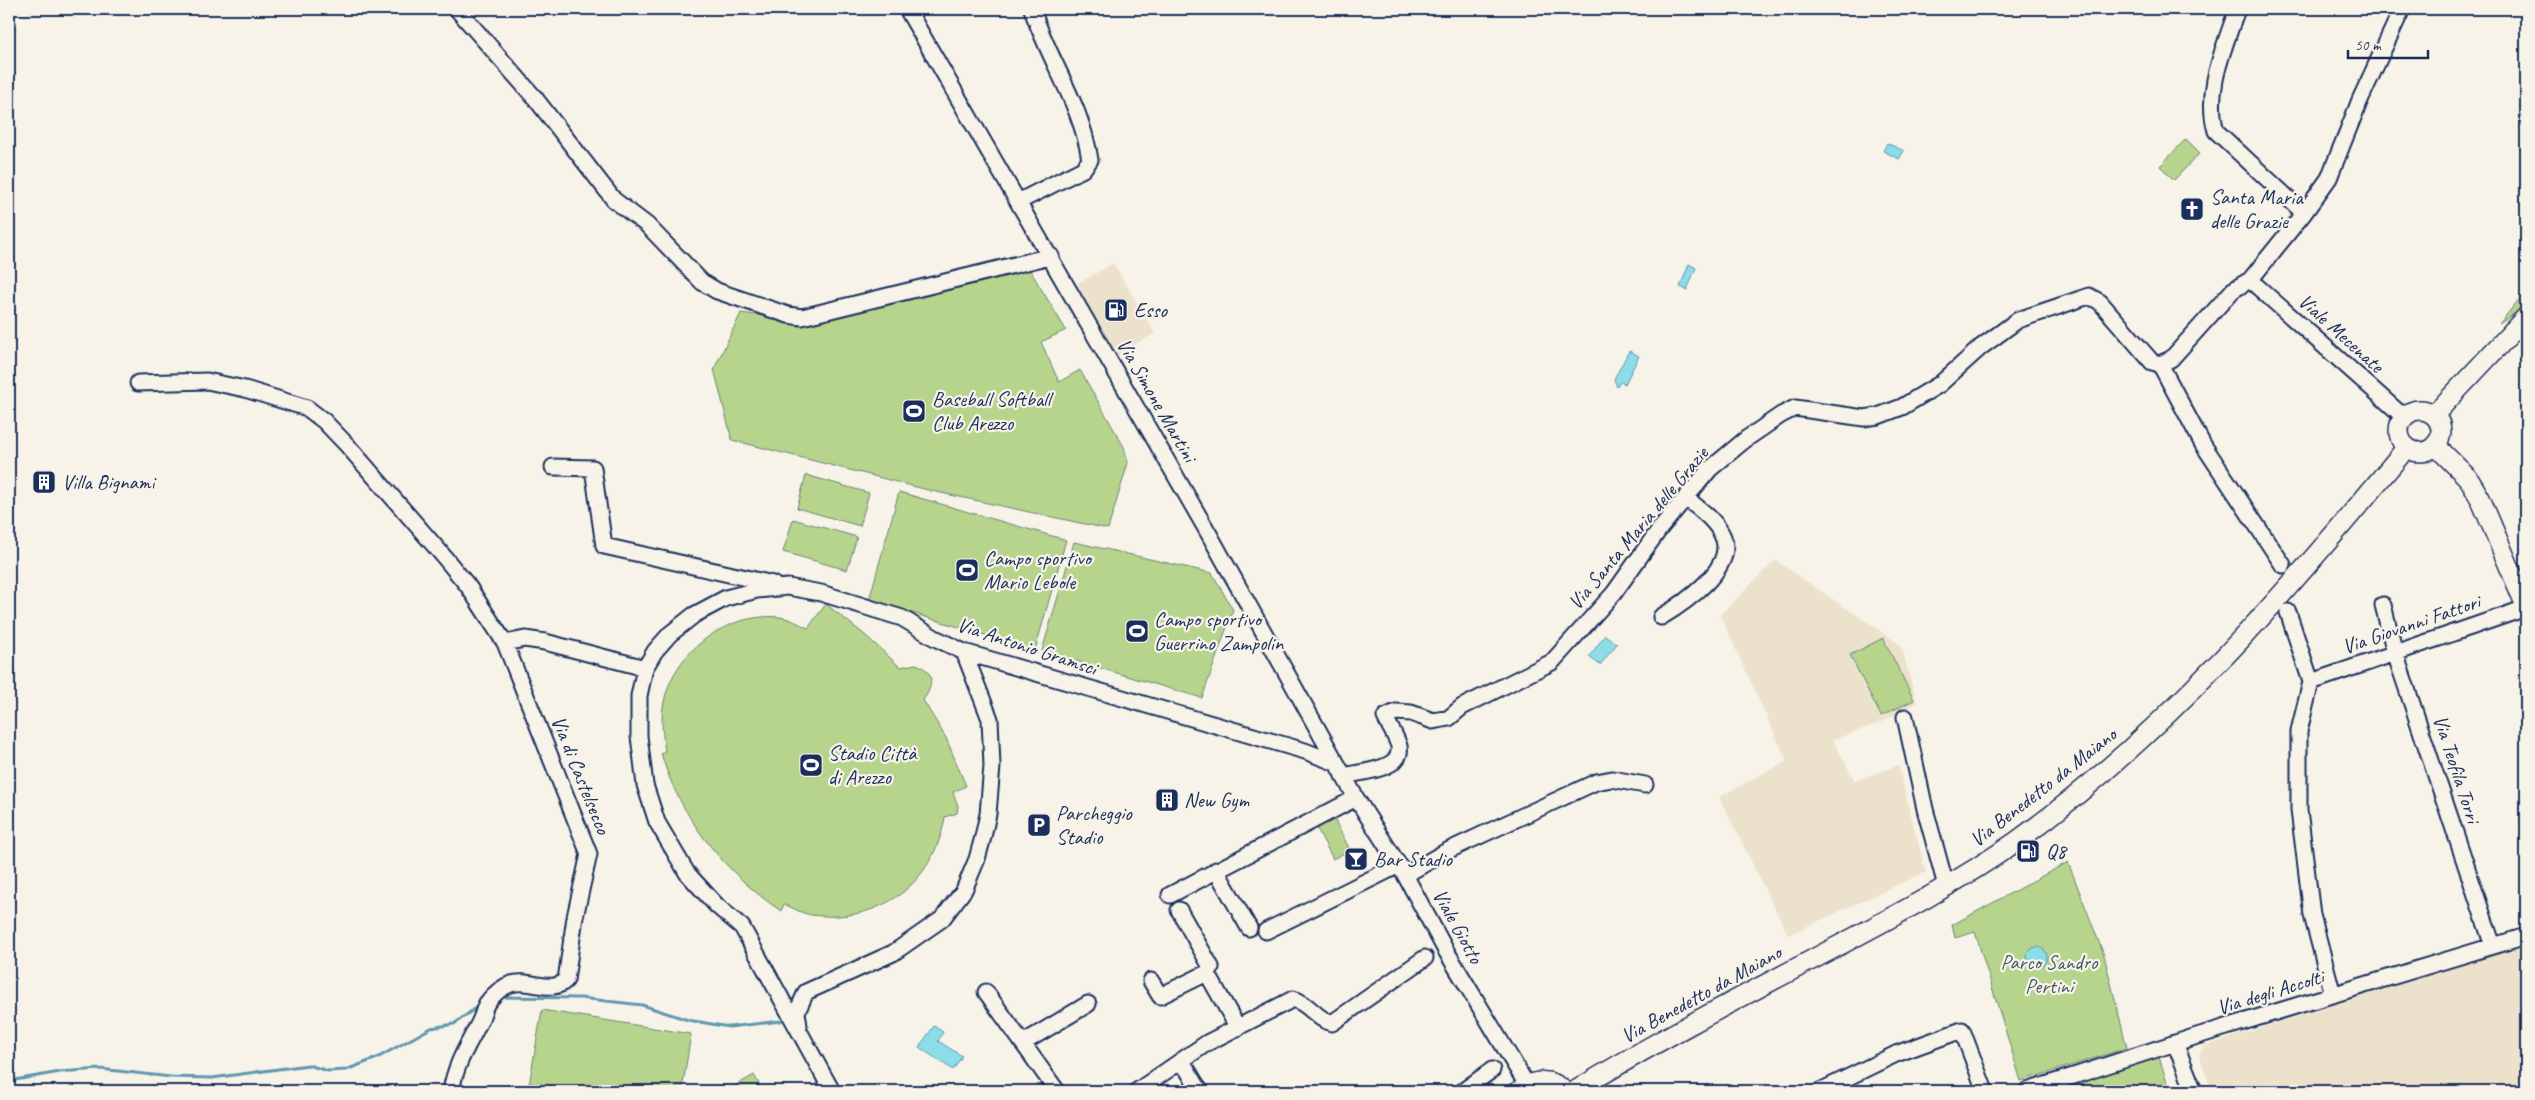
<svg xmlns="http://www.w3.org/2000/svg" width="2535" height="1100" font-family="Caveat,sans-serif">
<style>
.built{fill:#ece2cc}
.green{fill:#b7d48c;stroke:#698275}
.water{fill:#8cdde7;stroke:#5f97b0}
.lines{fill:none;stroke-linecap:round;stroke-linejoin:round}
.stream{stroke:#5f97b0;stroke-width:3}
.minor-casing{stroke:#1b2f5e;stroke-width:19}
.major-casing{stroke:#1b2f5e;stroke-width:22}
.minor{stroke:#f7f3e8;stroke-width:15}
.major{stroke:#f7f3e8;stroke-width:19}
.labels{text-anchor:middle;stroke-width:4.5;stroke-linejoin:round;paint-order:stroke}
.poi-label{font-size:21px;fill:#1b2f5e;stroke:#f7f3e8;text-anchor:start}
.street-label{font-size:21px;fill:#1b2f5e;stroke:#f7f3e8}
.park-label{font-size:21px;fill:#42586a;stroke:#f7f3e8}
</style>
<rect width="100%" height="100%" fill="#f7f3e8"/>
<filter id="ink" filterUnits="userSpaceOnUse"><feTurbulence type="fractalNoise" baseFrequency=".02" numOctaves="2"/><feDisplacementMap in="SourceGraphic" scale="10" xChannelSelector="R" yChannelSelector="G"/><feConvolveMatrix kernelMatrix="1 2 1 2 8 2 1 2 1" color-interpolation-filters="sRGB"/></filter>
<g filter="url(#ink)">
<path class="built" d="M1113,263L1155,333L1116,356L1074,286Z
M1775,560L1901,645L1917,703L1882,722L1833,740L1855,781L1898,765L1926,872L1788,935L1719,797L1787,761L1720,615Z
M2526,945V1091H2212L2199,1056L2203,1046Z"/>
<path class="green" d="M2186,139L2200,153L2174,180L2160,166Z
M1028,267L1066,330L1041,342L1059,382L1080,370L1124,447L1128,463L1108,529L932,491L732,440L714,369L741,313L785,319Z
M2526,291V306L2499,324Z
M806,475L869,493L860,526L797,508Z
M899,492L1066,540L1035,650L869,600Z
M793,519L857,537L847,570L783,552Z
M1074,542L1212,573L1233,610L1202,698L1042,651Z
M826,604L865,635L900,667L916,664C936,671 933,687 923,700L946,738L966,786L953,792L958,806L957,813L945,817C934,884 880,924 812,915C803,914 793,908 784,904L781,911C726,874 679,817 661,753L665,752C663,736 660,718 664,702C674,651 727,612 780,617C790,618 799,624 808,628Z
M1883,638L1914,700L1881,716L1850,655Z
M1326,815L1334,819L1350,850L1333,859L1313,821Z
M2068,862L2104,955L2127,1048L2021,1081L1975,932L1955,938L1952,925Z
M542,1010L691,1034L682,1091H528Z
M2158,1054L2170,1091H2046Z
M754,1075L763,1091H726Z"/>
<path class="water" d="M1887,143L1904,151L1899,159L1883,151Z
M1689,264L1696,268L1687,290L1680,287Z
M1629,351L1639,356L1625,384L1620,382L1617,387L1614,379Z
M1605,635L1617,644L1600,665L1589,657Z
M2027 957a10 10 0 1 1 20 0a10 10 0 1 1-20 0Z
M934,1026L943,1032L938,1041L962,1056L953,1070L919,1047Z"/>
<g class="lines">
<path class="stream" d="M500,997L580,998L642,1005L688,1020L729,1027L781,1021
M9,1081L60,1072L100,1069L171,1077L212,1078L308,1065L328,1071L346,1070L377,1058L431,1028L454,1024L481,1004"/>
<g class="minor-casing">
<path id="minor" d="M457,9L535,98L614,200L647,225L702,282L717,291L788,315L802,317L1051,256
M907,9L1209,534L1356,798L1405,875L1445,949L1527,1085
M2237,9C2225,47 2204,90 2216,131L2304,213
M1018,202L1083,169L1090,160C1082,105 1049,61 1032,9
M2250,280L2404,417
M2160,364L2202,443L2283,565
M138,383L207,381L245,389L307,408L324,421L347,445L440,552L468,586L505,643L525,639L545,642L645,668
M553,467L593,468L604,546L773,584
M2383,605L2395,653L2493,946
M2288,612L2311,682L2299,731V810L2312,915L2333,995
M1661,617C1683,604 1736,568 1723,537C1716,520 1699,509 1686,498
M2311,682L2526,608
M1905,717L1925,809L1946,886
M1343,776C1360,772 1404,770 1399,746C1396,736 1389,726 1385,717L1396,712L1411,713L1433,721L1449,718L1462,707L1552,662L1614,593L1661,527L1710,469L1746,439L1781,415L1795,408L1864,418L1878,416L1902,407L1940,384L1981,347L2018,320L2089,296L2100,302L2152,362L2160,364L2171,359L2233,290L2250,280L2304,213L2329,178L2360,100L2402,9
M1216,870L1249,928
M1405,875L1447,851L1596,782L1612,779L1645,785
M1170,895L1356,798
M1179,910L1211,967L1207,973
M1266,931L1399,865
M1151,981L1160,996L1207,973L1238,1028
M986,992L1057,1091
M799,1026L797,1012L806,992L893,953L942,919L964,890L977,859L983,837L988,814L992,766L990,719L964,652
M1023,1043L1088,1004
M2175,1043L2194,1091
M1182,1061L1200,1091
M451,1091C456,1062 468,1046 480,1021C483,1015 484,1008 487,1003C493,995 502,987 511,984C530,978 552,995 566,980L575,917L589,854L505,643
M832,1091L742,927L717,906L687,873L657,822L645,785L639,736V696L645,668L655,651L670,634L694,615L726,598L757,590L788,587L821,593L902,618L935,638L964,652L1305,751L1336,763
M1137,1091L1207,1043L1293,999C1309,1003 1317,1020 1332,1023L1425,958
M1463,1091L1492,1070
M1820,1091L1896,1054L1962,1030L1985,1091
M2027,1091L2197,1036L2526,936"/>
</g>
<g class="major-casing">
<path id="major" d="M2399 431a21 21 0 1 1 42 0a21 21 0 1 1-42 0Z
M2434,415L2526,317
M2435,445L2468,478L2480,498L2526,606
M1519,1091C1532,1080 1550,1077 1564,1091
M1575,1091C1656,1041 1739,998 1823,954C1889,919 1956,884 2017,841C2168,732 2289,590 2407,447"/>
</g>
<use href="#minor" class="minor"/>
<use href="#major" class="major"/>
</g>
</g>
<defs>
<g id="church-square" transform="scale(1.25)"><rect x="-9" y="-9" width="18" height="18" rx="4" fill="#1b2f5e" stroke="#f7f3e8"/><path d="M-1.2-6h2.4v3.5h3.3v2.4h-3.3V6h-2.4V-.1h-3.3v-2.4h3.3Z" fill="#fff"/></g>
<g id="fuel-square" transform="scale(1.25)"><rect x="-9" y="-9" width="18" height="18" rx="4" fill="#1b2f5e" stroke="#f7f3e8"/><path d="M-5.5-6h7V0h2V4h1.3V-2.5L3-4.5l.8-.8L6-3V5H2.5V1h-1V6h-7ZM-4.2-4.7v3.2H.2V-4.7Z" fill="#fff"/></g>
<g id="stadium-square" transform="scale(1.25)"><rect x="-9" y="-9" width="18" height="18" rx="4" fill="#1b2f5e" stroke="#f7f3e8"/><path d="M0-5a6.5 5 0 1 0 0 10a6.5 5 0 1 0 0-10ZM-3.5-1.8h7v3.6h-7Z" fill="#fff"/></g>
<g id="building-square" transform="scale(1.25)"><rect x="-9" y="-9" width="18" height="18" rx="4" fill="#1b2f5e" stroke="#f7f3e8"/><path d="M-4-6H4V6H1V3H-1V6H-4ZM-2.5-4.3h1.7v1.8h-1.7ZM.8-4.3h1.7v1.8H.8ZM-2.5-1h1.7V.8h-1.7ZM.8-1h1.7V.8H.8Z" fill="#fff"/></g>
<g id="parking-square" transform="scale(1.25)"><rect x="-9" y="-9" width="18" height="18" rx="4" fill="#1b2f5e" stroke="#f7f3e8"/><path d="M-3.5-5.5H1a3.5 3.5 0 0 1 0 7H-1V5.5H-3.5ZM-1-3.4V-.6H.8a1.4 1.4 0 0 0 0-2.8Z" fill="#fff"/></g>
<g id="bar-square" transform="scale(1.25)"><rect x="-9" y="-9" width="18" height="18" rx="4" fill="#1b2f5e" stroke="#f7f3e8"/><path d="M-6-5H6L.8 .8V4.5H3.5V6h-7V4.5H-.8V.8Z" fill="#fff"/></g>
</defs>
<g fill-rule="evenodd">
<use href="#church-square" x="2192" y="209"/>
<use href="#fuel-square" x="1116" y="310"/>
<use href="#stadium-square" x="914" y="411"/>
<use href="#building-square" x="44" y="482"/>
<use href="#stadium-square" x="967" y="570"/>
<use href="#stadium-square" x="1137" y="631"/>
<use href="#stadium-square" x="811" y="765"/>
<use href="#building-square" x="1167" y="800"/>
<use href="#parking-square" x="1039" y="825"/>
<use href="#fuel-square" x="2028" y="851"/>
<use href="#bar-square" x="1356" y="859"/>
</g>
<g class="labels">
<g class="poi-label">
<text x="2210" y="204">Santa Maria<tspan x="2210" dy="24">delle Grazie</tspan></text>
<text x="1134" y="317">Esso</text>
<text x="932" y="406">Baseball Softball<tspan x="932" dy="24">Club Arezzo</tspan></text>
<text x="62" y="489">Villa Bignami</text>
<text x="984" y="565">Campo sportivo<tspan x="984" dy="24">Mario Lebole</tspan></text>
<text x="1154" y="626">Campo sportivo<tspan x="1154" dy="24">Guerrino Zampolin</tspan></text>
<text x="828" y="760">Stadio Città<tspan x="828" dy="24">di Arezzo</tspan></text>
<text x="1184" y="807">New Gym</text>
<text x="1056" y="820">Parcheggio<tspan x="1056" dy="24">Stadio</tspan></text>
<text x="2046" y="858">Q8</text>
<text x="1374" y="866">Bar Stadio</text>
</g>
<g class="street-label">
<text transform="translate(2341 333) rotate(42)" y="7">Viale Mecenate</text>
<text transform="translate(1157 400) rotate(60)" y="7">Via Simone Martini</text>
<text transform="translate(1638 528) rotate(-50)" y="7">Via Santa Maria delle Grazie</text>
<text transform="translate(2411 624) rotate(-19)" y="7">Via Giovanni Fattori</text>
<text transform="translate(1027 646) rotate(18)" y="7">Via Antonio Gramsci</text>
<text transform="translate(2457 769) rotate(72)" y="7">Via Teofila Torri</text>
<text transform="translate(581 775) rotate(68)" y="7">Via di Castelsecco</text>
<text transform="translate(2043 787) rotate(-38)" y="7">Via Benedetto da Maiano</text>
<text transform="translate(1458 926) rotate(61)" y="7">Viale Giotto</text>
<text transform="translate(2270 992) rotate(-17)" y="7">Via degli Accolti</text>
<text transform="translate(1701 994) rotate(-29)" y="7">Via Benedetto da Maiano</text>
</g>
<g class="park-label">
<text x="2049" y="969">Parco Sandro<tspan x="2049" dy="24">Pertini</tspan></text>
</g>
</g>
<rect width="2535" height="1100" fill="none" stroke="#f7f3e8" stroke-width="30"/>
<rect x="15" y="15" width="2505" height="1070" fill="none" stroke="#1b2f5e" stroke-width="2" filter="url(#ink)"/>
<path d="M2348 50v8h80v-8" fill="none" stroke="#1b2f5e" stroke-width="2.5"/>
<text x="2355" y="50" font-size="15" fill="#1b2f5e" stroke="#f7f3e8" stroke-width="4" paint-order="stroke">50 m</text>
</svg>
